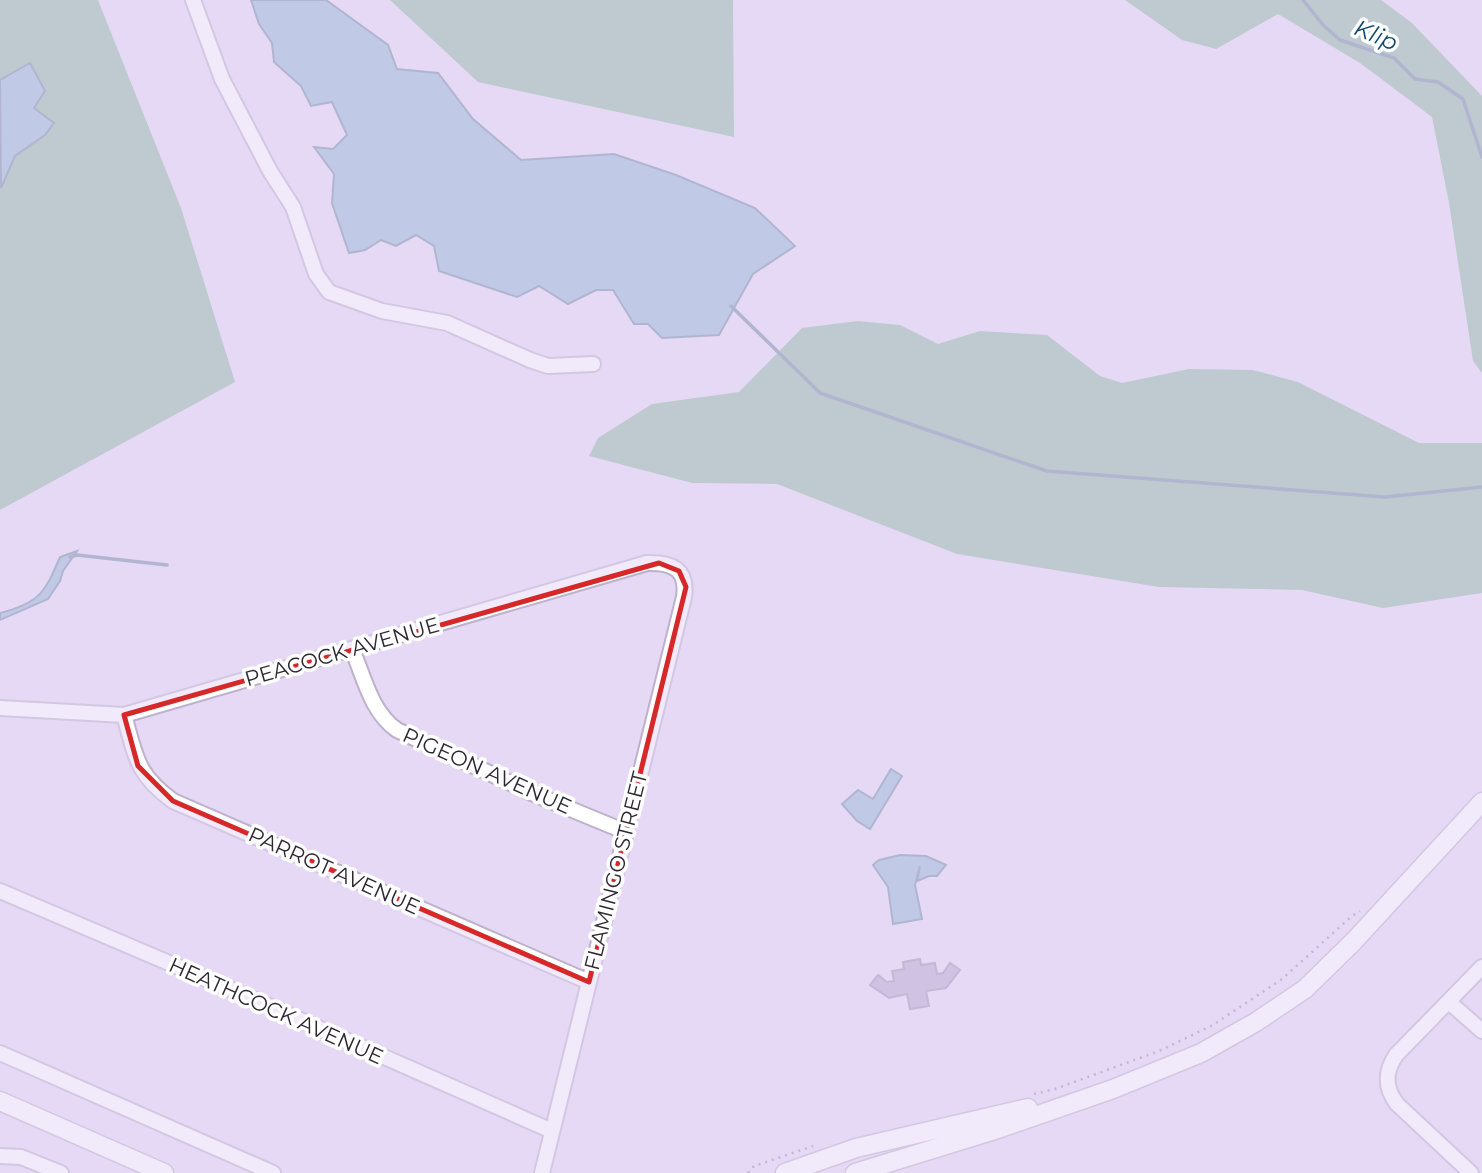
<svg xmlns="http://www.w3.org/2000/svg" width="1482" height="1173" font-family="Montserrat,sans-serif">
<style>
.green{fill:#8eb8a1}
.water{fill:#92b5d2;stroke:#738ba2;stroke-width:2}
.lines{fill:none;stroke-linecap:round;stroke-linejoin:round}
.stream{stroke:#738ba2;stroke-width:3.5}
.building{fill:#b7a6cb;stroke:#9d91ab;stroke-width:2}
.minor-casing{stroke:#bdb1cb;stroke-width:18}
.major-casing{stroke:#bdb1cb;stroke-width:21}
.path{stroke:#9990a5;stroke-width:2.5;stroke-dasharray:2 5;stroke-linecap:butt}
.minor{stroke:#fff;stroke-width:14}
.major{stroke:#fff;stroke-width:18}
.marked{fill:none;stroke:#d62828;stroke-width:5;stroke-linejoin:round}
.labels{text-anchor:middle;stroke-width:7;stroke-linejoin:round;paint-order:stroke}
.street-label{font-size:21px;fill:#2c2832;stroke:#fff}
.water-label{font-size:23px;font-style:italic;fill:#0d486e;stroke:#fff}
</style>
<rect width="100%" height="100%" fill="#e6d9f5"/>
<path class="green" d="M0,0H98L181,208L235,382L0,510V187L15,156L45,136L33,108L30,64L0,80Z
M390,0H733L734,137L478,82Z
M1125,0H1381L1412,23L1482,96V373L1473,361L1449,203L1432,117L1360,63L1278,14L1216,49L1182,40Z
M858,321L900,325L938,344L980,331L1047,335L1100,376L1122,383L1189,369L1253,370L1298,382L1419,443H1482V593L1383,608L1302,590L1159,587L957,554L777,484L692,483L589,456L598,438L652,404L739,392L802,328Z"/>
<path class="water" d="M251,0H326L388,45L397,69L438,73L473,119L521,160L614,154L676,175L755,208L795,246L753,274L719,335L662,338L648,324H634L613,290H596L568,304L539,286L517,297L439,271L434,246L416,235L396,246L381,240L365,250L349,253L332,203L334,174L314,147L333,149L347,135L332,102L311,106L301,86L274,62L272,43L259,24Z
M30,63L45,91L34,108L54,123L45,135L15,156L1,188L0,80Z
M77,551L63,571L60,581L48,599L0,620V613C40,603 45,592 60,557Z
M891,769L902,776L870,829L857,821L842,804L858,790L873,799Z
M900,855L926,856L946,865L937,876H929L917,881L920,866L915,885L922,919L893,924L888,887L873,865L879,860Z"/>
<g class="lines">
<path class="stream" d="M1303,0L1323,25L1340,40L1394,58L1415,79L1438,82L1463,99L1482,157
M731,306L820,393L1047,471L1385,497L1482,487
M70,557L77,555L167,565"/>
</g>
<path class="building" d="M920,959L921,965L935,963L937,974L943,973L950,963L960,970L946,988L926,991L929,1006L910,1009L907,994L889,998L870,985L878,975L887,982L894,981L892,971L904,969L903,962Z"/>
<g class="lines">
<g class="minor-casing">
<path id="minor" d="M193,0L222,79L270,171L293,207L316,274L329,292L382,311L447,323L530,360L548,366L593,364
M352,649C364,677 371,712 397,730L534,794L626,832
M0,708L124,715L647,563C672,562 688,569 684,597L542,1173
M124,715C136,757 136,774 173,801L589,982
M0,891L237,992L552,1131
M1449,1002L1482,1031
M0,1053L273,1173
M0,1156L21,1157L61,1173
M1471,1173L1397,1104C1385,1088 1384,1073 1396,1055L1482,967"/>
</g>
<g class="major-casing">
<path id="major" d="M0,1101L164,1173
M785,1173L856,1148L1028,1108
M855,1173L995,1130L1113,1089L1201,1053L1256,1022L1305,989L1354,941L1482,802"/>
</g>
<path class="path" d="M1034,1094L1055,1089L1159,1051L1213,1025L1282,979L1352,916L1360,911
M748,1173L754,1166L813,1146"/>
<use href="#minor" class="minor"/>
<use href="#major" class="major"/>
</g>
<path d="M0 0H1482V1173H0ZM659,563L679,571L686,587L589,982L173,801L138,766L124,715Z" fill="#e6d9f5" fill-opacity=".55" fill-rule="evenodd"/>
<path class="marked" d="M659,563L679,571L686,587L589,982L173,801L138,766L124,715Z"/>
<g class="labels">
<g class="street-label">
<text transform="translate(342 652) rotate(-16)" y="7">PEACOCK AVENUE</text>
<text transform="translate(487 771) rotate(24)" y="7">PIGEON AVENUE</text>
<text transform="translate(334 871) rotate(24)" y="7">PARROT AVENUE</text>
<text transform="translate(616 871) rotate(-76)" y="7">FLAMINGO STREET</text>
<text transform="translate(276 1011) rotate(24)" y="7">HEATHCOCK AVENUE</text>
</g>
<g class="water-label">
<text transform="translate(1376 35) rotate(23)" y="8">Klip</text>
</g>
</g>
</svg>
